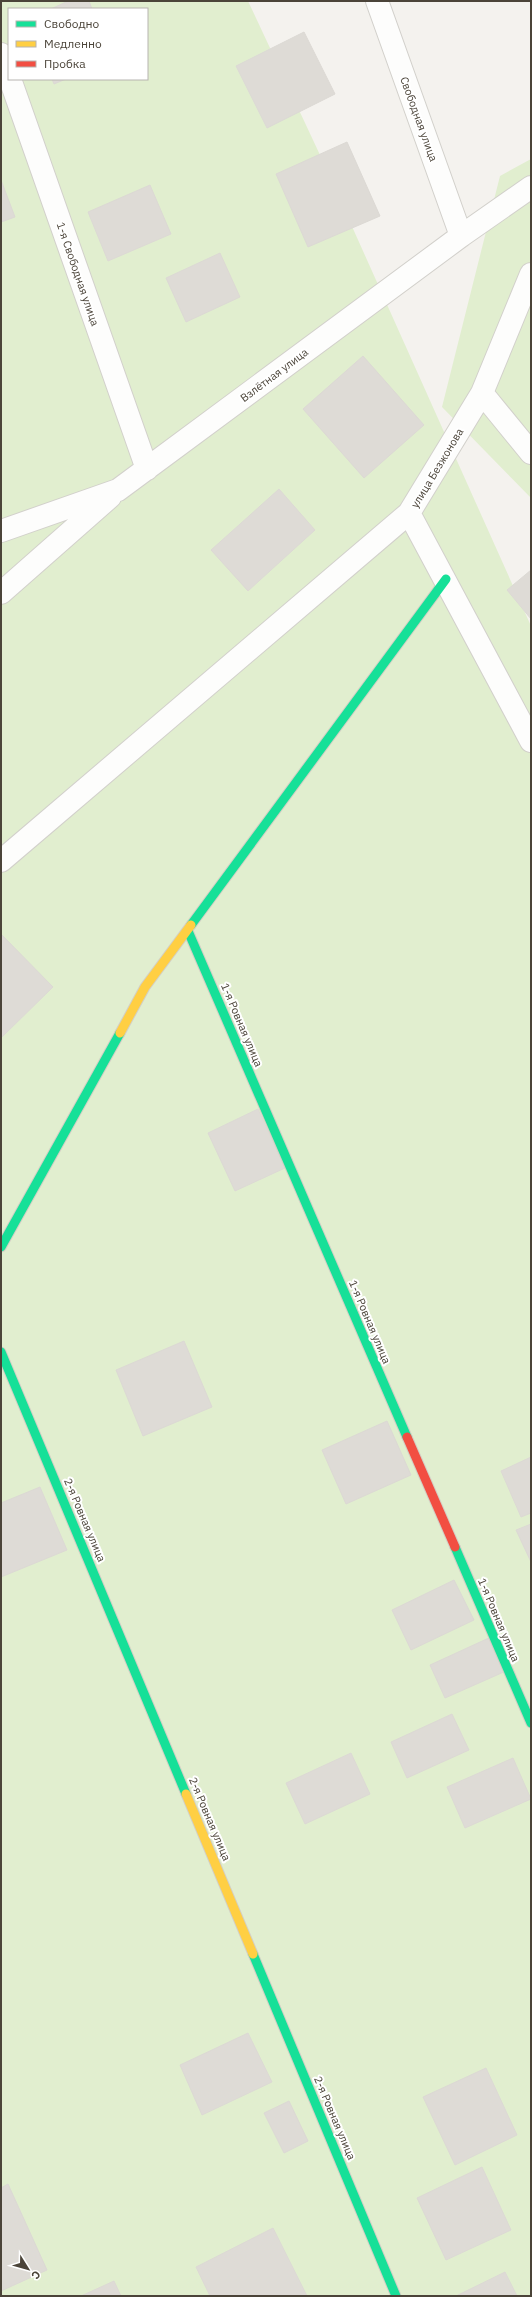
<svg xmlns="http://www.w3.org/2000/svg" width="532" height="2297" font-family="'IBM Plex Sans',sans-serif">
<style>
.green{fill:#e1eecf;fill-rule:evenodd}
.building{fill:#dedbd6;stroke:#dcd9d4}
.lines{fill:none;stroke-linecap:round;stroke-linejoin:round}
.street-casing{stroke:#d2d0cb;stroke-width:24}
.fast-casing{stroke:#d3cfc5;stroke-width:11}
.slow-casing{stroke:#d3cfc5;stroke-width:11}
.jam-casing{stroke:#d3cfc5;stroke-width:11}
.street{stroke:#fdfdfc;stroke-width:22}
.fast{stroke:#16e098;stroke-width:9}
.slow{stroke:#ffcf43;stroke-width:9}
.jam{stroke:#f24e42;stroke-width:9}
.labels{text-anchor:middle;stroke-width:4;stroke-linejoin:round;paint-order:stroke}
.street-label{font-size:11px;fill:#4b4439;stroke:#fff}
</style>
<rect width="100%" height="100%" fill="#f4f2ee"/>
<path class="green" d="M1,1H248L320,155L531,626V2296H1ZM9,9H147V79H9Z
M531,159V498L442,407L500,176Z"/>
<path class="building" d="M68,1H89L92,9H51Z
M304,32L335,94L267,128L236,66Z
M52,79H66L54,84Z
M347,142L380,216L308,247L276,174Z
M1,180L15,217L1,222Z
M150,185L171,234L108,261L88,212Z
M220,253L240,297L186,322L166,278Z
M363,356L424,425L364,478L303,409Z
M279,489L315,530L248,591L211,550Z
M531,570V619L507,590Z
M1,934L53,987L2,1037L1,1036Z
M258,1109L285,1168L235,1191L208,1133Z
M184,1341L212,1407L143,1436L116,1370Z
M387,1421L411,1475L346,1504L322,1450Z
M531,1457V1513L521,1517L501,1471Z
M40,1487L67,1550L1,1577V1503Z
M531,1524V1562L516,1530Z
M454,1580L474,1620L411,1650L392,1610Z
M491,1637L506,1671L445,1698L430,1665Z
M452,1714L469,1750L407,1778L391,1742Z
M351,1753L370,1794L305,1824L286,1783Z
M513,1758L531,1799L465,1828L447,1787Z
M248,2033L272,2082L202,2115L180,2065Z
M486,2068L517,2135L455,2165L423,2097Z
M289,2101L308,2141L284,2153L264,2113Z
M482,2167L511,2230L446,2260L417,2198Z
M8,2184L47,2270L1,2291V2188Z
M273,2228L307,2296H210L196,2267Z
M505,2272L517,2296H456Z
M114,2281L121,2296H81Z"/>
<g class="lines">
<g class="street-casing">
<path id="street" d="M377,1L461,236
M1,54L9,77
M10,79L147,469
M531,274L482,393L409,513L531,741
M482,393L531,453
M1,531L118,490L461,236L531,187
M1,593L110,497
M1,861L409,513"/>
</g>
<g class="fast-casing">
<path id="fast" d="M191,925L446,579
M188,931L407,1437
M1,1247L120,1033
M1,1352L186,1794
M455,1547L531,1723
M253,1954L396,2296"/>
</g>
<g class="slow-casing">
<path id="slow" d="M120,1033L145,987L191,925
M186,1794L253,1954"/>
</g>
<g class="jam-casing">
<path id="jam" d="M407,1437L455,1547"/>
</g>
<use href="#street" class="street"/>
<use href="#fast" class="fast"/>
<use href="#slow" class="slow"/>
<use href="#jam" class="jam"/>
</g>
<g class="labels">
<g class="street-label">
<text transform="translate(419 119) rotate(70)" y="4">Свободная улица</text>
<text transform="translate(78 274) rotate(71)" y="4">1-я Свободная улица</text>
<text transform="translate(274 375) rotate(-37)" y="4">Взлётная улица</text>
<text transform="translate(437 468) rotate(-59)" y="4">улица Безжонова</text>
<text transform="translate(242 1025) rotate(67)" y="4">1-я Ровная улица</text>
<text transform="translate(370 1322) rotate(67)" y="4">1-я Ровная улица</text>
<text transform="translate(85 1520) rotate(67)" y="4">2-я Ровная улица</text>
<text transform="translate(499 1620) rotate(67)" y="4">1-я Ровная улица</text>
<text transform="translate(210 1819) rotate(67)" y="4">2-я Ровная улица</text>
<text transform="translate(335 2118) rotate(67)" y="4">2-я Ровная улица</text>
</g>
</g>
<rect width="532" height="2297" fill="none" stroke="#4b4439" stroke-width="4"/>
<rect x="8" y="8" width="140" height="72" fill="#ffffff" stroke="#b7b4b0"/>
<rect x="16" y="21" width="20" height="6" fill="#16e098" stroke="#b7b4b0"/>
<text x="44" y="28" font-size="12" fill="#4b4439">Свободно</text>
<rect x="16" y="41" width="20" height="6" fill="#ffcf43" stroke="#b7b4b0"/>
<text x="44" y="48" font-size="12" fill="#4b4439">Медленно</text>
<rect x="16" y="61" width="20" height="6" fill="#f24e42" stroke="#b7b4b0"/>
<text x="44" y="68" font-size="12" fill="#4b4439">Пробка</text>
<g transform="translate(28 2269) rotate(127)" stroke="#ffffff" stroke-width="3" paint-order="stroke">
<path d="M0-3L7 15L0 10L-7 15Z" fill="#4b4439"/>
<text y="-6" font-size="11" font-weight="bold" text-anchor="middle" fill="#4b4439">С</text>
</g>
</svg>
